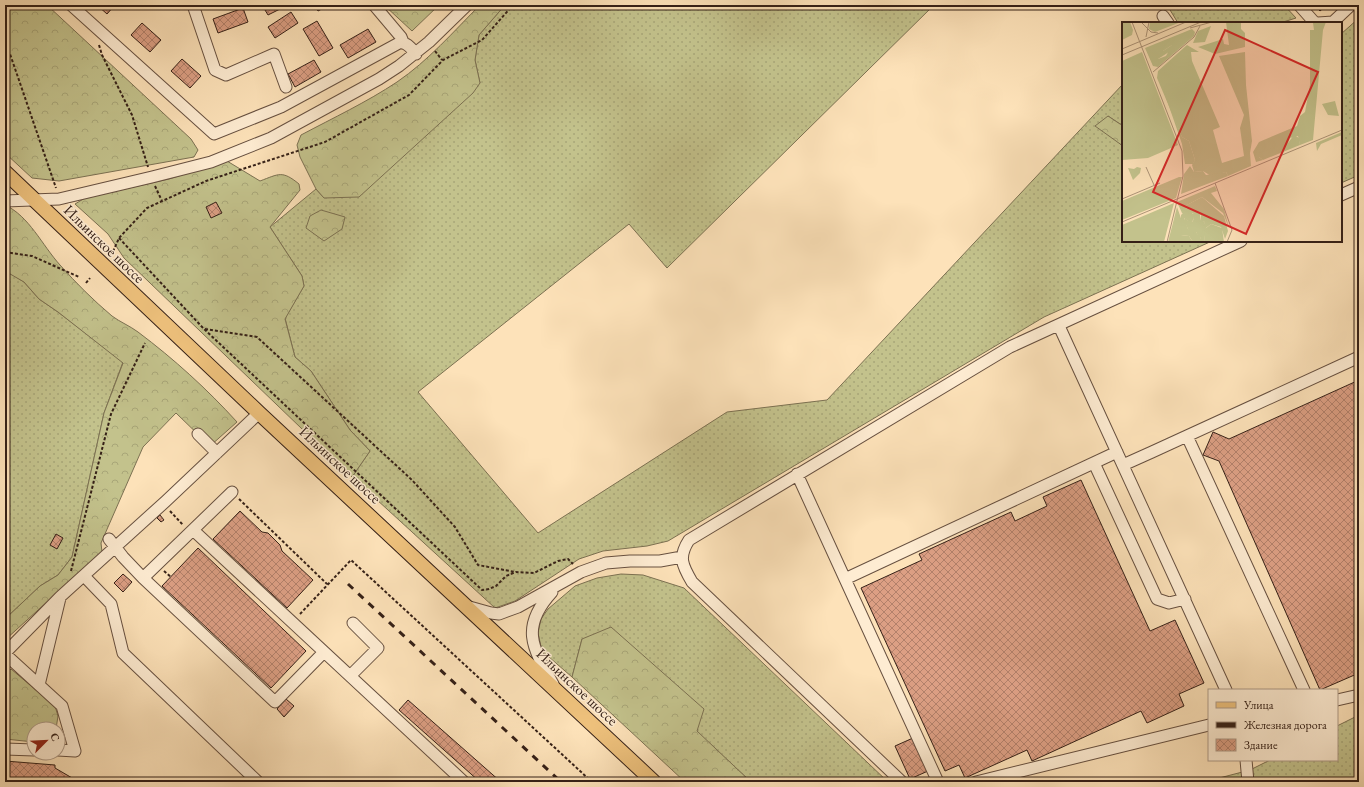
<svg xmlns="http://www.w3.org/2000/svg" width="1364" height="787" font-family="'EB Garamond',serif">
<style>
.grass{fill:url(#grass-dots);stroke:#7c7152}
.forest{fill:url(#forest-crowns);stroke:#7c7152}
.building{fill:url(#building-cross-hatch);stroke:#352017}
.lines{fill:none;stroke-linecap:round;stroke-linejoin:round}
.minor-casing{stroke:#675040;stroke-width:13}
.major-casing{stroke:#352017;stroke-width:16}
.path{stroke:#352017;stroke-width:2;stroke-dasharray:3 2;stroke-linecap:butt}
.minor{stroke:#feecd2;stroke-width:11}
.major{stroke:#eec17c;stroke-width:14}
.rail{stroke:#352017;stroke-width:3;stroke-dasharray:7 7;stroke-linecap:butt}
.labels{text-anchor:middle;stroke-width:3;stroke-linejoin:round;paint-order:stroke}
.street-label{font-size:15px;fill:#352017;stroke:#feecd2}
.inset-road{fill:none;stroke:#ad9478;stroke-width:1}
.view{fill:#d62828;fill-opacity:0.15;stroke:#d62828;stroke-width:2}
.inset-edge{fill:none;stroke:#352017;stroke-width:2}
</style>
<defs>
<pattern id="grass-dots" width="8" height="8" patternUnits="userSpaceOnUse"><rect width="8" height="8" fill="#c3c28c"/><path d="M2 2h.1M6 6h.1" fill="none" stroke="#a8a678" stroke-width="1.8" stroke-linecap="round"/></pattern>
<pattern id="forest-crowns" width="20" height="18" patternUnits="userSpaceOnUse"><rect width="20" height="18" fill="#c3c28c"/><path d="M2 6a3 3 0 1 1 6 0M12 15a3 3 0 1 1 6 0" fill="none" stroke="#a8a678"/></pattern>
<pattern id="building-cross-hatch" width="8" height="8" patternUnits="userSpaceOnUse"><rect width="8" height="8" fill="#dc9f84"/><path d="M0 0l8 8M0 8l8-8" fill="none" stroke="#b3816b"/></pattern>
</defs>
<rect width="100%" height="100%" fill="#fde2b9"/>
<filter id="stains"><feTurbulence type="fractalNoise" baseFrequency=".005" numOctaves="4"/><feColorMatrix values="0 0 0 0 .2 0 0 0 0 .09 0 0 0 0 .02 0 0 0 .5 -.17"/></filter>
<radialGradient id="worn" r=".72"><stop offset=".6" stop-color="#630" stop-opacity="0"/><stop offset="1" stop-color="#630" stop-opacity=".3"/></radialGradient>
<path class="grass" d="M505,5H934L667,268L629,224L418,392L538,533L727,412L827,400L1123,84V125L1120,124L1108,116L1121,145L1123,146V241H1212L1044,317L668,541L647,546L603,551L579,559L515,601L495,608L352,477L370,451L350,430L311,371L295,357L285,318L304,286L302,276L270,227L316,189L324,198L480,83L475,60L479,35Z
M1167,5H1284L1296,18L1280,23H1178Z
M1359,18V175L1341,183V34Z
M5,270L24,282L39,299L58,312L123,362L104,413L72,557L58,575L40,586L5,619Z
M621,574L643,575L684,588L888,782H751L696,731L582,639L572,677L542,651L538,633L541,619L548,609L575,586L597,578Z
M1359,715V782H1204L1250,770L1270,760H1337V726Z"/>
<path class="forest" d="M5,5H47L191,139L198,150L194,157L59,181L32,178L5,153Z
M384,5H439L412,31Z
M480,5H505L479,35L475,60L480,83L473,93L359,197L324,198L316,189L300,157L297,145L301,135C333,118 367,102 397,82C428,61 454,31 480,5Z
M1108,116L1120,124L1123,125V146L1095,126Z
M227,161L260,181C279,174 282,170 299,184L300,190L270,227L302,276L304,286L285,319L295,357L311,371L350,430L370,451L352,477L124,258L108,234L75,204L85,198L169,179Z
M5,205C29,216 42,245 60,265C76,283 93,300 112,316C120,322 130,326 138,332C174,359 207,389 237,422L210,446L176,413L143,447L101,543L102,552L5,640V619L40,586L58,575L72,557L104,413L123,363L58,312L39,299L24,282L5,271Z
M321,210L345,217L342,229L324,241L306,228L310,216Z
M611,627L704,709L697,731L751,782H685L572,677L582,639Z
M11,669L55,706L58,716L56,729H34V742L5,739V675Z"/>
<path class="building" d="M97,5H115L107,14Z
M262,5H288L268,15Z
M314,5H329L318,11Z
M1314,5H1327L1320,11Z
M243,8L248,22L218,33L213,19Z
M291,12L298,23L275,38L268,27Z
M317,21L333,48L319,56L303,29Z
M142,23L161,40L150,52L131,35Z
M368,29L376,42L348,58L340,45Z
M182,59L201,76L190,88L171,71Z
M314,60L321,72L295,87L288,74Z
M216,202L222,213L211,218L206,207Z
M1359,380V673L1320,690L1219,461L1203,455L1213,432L1229,439Z
M1081,480L1150,631L1175,620L1204,683L1179,694L1184,706L1147,723L1141,711L1032,761L1027,750L965,778L959,765L945,771L861,588L922,560L919,554L1011,512L1015,521L1047,506L1043,497Z
M240,511L262,532L268,533L280,545L282,551L313,580L287,608L213,539Z
M160,515L164,520L161,522L157,518Z
M56,534L63,538L57,549L50,545Z
M198,548L306,651L271,688L162,586Z
M123,574L132,582L123,592L114,583Z
M286,699L294,706L284,717L277,709Z
M408,700L501,782H480L399,710Z
M913,738L928,771L910,779L895,746Z
M5,761L55,765V768L79,782H5Z"/>
<g class="lines">
<g class="minor-casing">
<path id="minor" d="M71,5L214,134L281,107L399,43C406,41 411,48 416,54
M193,5L215,70L226,75L274,54L286,87
M374,5L401,37L403,42
M1299,5L1315,23
M1163,16L1168,23
M1318,23L1333,22L1351,5
M1341,195L1359,187
M5,201L59,199L152,177L211,162L271,138L379,79L399,66L429,42L467,5
M1059,326L1226,690
M198,434L217,453
M1187,436L1304,690
M1094,463L1157,599L1169,603L1185,599
M1123,465L1152,452L1359,357
M797,474L845,579L1117,452
M193,530L464,782
M109,539L123,557L143,578L275,702L324,652
M84,576L111,604L123,653L258,782
M143,578L232,492
M845,579L938,782
M552,592C520,627 532,647 553,684
M466,606L491,613L499,614L518,607L581,572L606,563L630,561H660L682,557
M5,653L60,597L166,501L259,413
M5,654L62,706L75,751L58,750
M350,676L378,648L353,623
M39,685L60,598
M1337,700L1359,695
M5,749L34,750
M1246,760L1248,782
M902,782L692,582C682,565 678,557 689,540L1010,347L1241,241
M976,782L1209,725"/>
</g>
<g class="major-casing">
<path id="major" d="M5,172L259,413L654,782"/>
</g>
<path class="path" d="M99,45L102,55L132,115L148,167
M5,46L10,54L56,188
M435,51L442,60
M155,186L162,201
M119,238L204,329L482,590L489,589L496,586L506,576L516,572L534,573L558,561L568,559L573,564
M5,252L32,256L79,277
M111,256L119,238L147,208L206,181L325,142L409,95L443,60L482,40L513,5
M86,283L90,278
M205,329L257,337L412,480L455,527L478,565L515,572
M239,499L327,584
M170,511L183,525
M71,571L111,414L145,343
M164,571L171,577
M300,614L351,560L592,782"/>
<use href="#minor" class="minor"/>
<use href="#major" class="major"/>
<path class="rail" d="M348,584L561,782"/>
</g>
<g class="labels">
<g class="street-label">
<text transform="translate(104 244) rotate(44)" y="5">Ильинское шоссе</text>
<text transform="translate(340 465) rotate(43)" y="5">Ильинское шоссе</text>
<text transform="translate(577 687) rotate(43)" y="5">Ильинское шоссе</text>
</g>
</g>
<g transform="translate(1122 22)">
<rect width="220" height="220" fill="#fde2b9"/>
<path d="M28,0H59L33,10L27,7ZM104,0H119V7L123,11V25L93,32L76,25L101,17L102,22L107,23ZM185,0H204L201,8L191,118L178,123L176,114L168,116L166,121L137,135L141,138L134,140L131,130L137,120L175,104L178,94L183,90L188,63V8H192L191,1ZM89,4L83,20L71,21L76,9ZM70,7L73,10L72,14L36,45L31,44L23,26ZM50,23L44,34L36,37V43L26,29H41ZM65,23L77,30H69L70,39L98,105L91,108L100,141L122,134L118,106L122,93L97,34L123,30L124,63L130,119L128,131L129,144L106,154L104,150L89,154L81,149L72,150L70,143L73,138L67,119L60,115L35,56L36,49ZM80,175L102,194L106,209L103,217L99,205L89,202L84,206L82,220H71L67,214L59,213V193L65,187L63,184ZM70,191L79,193L78,199L83,200L77,212L79,217L74,210L66,207L62,196L69,201L72,197Z" fill="#c3c28c" fill-rule="evenodd"/>
<path d="M0,0H8L11,8L10,13L0,18ZM50,23V28L36,37V43H31L25,29H41ZM20,30L56,123L26,136L0,138V39ZM40,64L60,115L67,119L73,138L71,142H63L60,122ZM213,79L217,94L206,93L200,82ZM220,110V113L199,122L195,129L194,121ZM172,113L177,116L178,123L141,138L137,135V131L166,121ZM68,144L72,150L81,149L84,153L104,150L106,154L59,172L62,152ZM15,145L19,146L18,151L11,158L6,146L12,147ZM57,155H60L54,176L0,198V179ZM93,164L95,169L89,171L102,187L107,206L101,191L80,175L63,184L67,190L64,193L60,191L55,180ZM55,185L60,199L59,213L67,214L71,220H46ZM75,190L78,192V198L83,200L78,218L74,210L69,212L67,209L62,199L63,195L65,198L70,200L72,197L69,192ZM89,202L100,206L102,220H82L83,207Z" fill="#c3c28c"/>
<path d="M52,181L42,220H0V203Z" fill="#c3c28c"/>
<path class="inset-road" d="M10,0L60,129L61,154L45,220M19,0L29,10L36,11M68,6L90,0M24,15L27,0M0,27L64,0M0,33L79,0M31,50L72,15L78,4M24,145L32,163M93,161L110,208L105,220M0,177L38,161M0,200L220,108"/>
<path class="view" d="M103,8L196,50L124,212L31,170Z"/>
<rect width="220" height="220" class="inset-edge"/>
</g>
<rect width="1364" height="787" fill="none" stroke="#fde2b9" stroke-width="20"/>
<rect x="6" y="6" width="1352" height="775" fill="none" stroke="#352017" stroke-width="2"/>
<rect x="10" y="10" width="1344" height="767" fill="none" stroke="#352017"/>
<rect x="1208" y="689" width="130" height="72" fill="#feecd2" stroke="#ae9a87"/>
<rect x="1216" y="702" width="20" height="6" fill="#eec17c" stroke="#ae9a87"/>
<text x="1244" y="709" font-size="12" fill="#352017">Улица</text>
<rect x="1216" y="722" width="20" height="6" fill="#352017" stroke="#ae9a87"/>
<text x="1244" y="729" font-size="12" fill="#352017">Железная дорога</text>
<rect x="1216" y="739" width="20" height="12" fill="url(#building-cross-hatch)" stroke="#ae9a87"/>
<text x="1244" y="749" font-size="12" fill="#352017">Здание</text>
<g transform="translate(46 741) rotate(66)"><circle r="19" fill="#feecd2" stroke="#ae9a87"/>
<path d="M0-3L7 15L0 10L-7 15Z" fill="#8f2418"/>
<text y="-6" font-size="11" font-weight="bold" text-anchor="middle" fill="#352017">С</text>
</g>
<rect width="100%" height="100%" filter="url(#stains)"/>
<rect width="100%" height="100%" fill="url(#worn)"/>
</svg>
